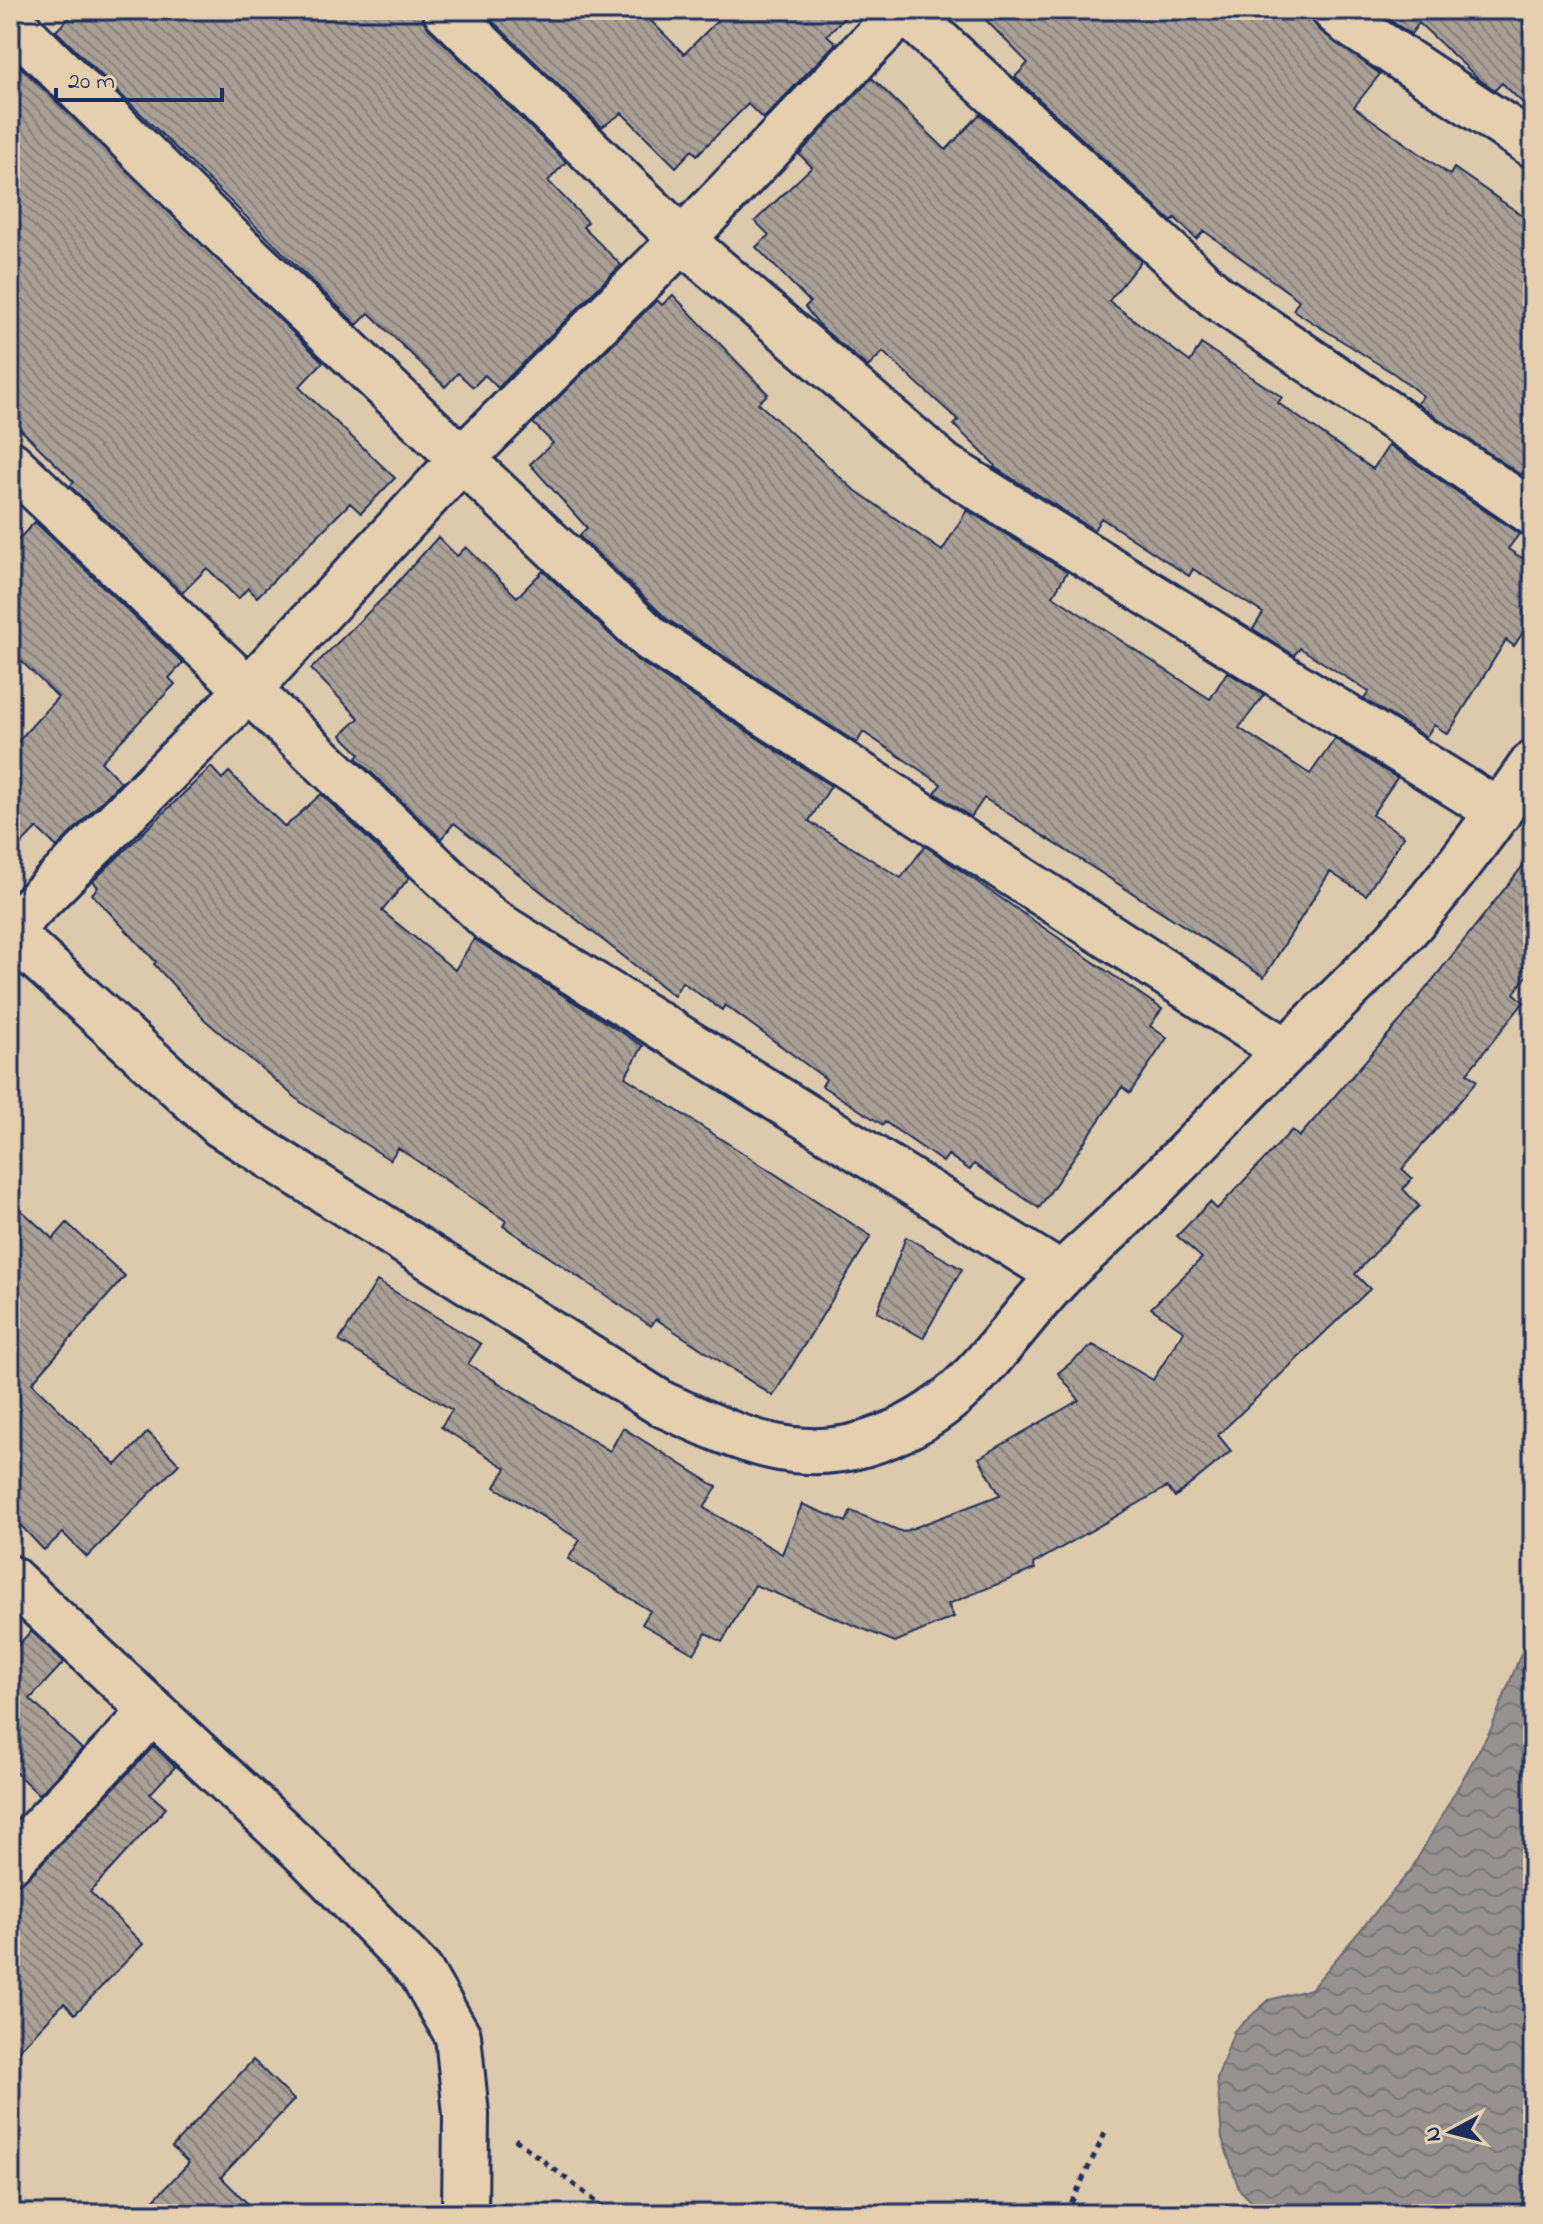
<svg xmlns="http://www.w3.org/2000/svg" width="1543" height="2224" font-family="'Indie Flower',sans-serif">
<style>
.water{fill:url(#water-waves);stroke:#656a7c;stroke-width:2}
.building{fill:url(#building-back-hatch);stroke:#1b2f5e;stroke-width:2}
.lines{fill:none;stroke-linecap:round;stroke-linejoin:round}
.minor-casing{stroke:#1b2f5e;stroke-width:50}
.path{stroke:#1b2f5e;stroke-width:5;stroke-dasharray:6 6;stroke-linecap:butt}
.minor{stroke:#e5cfae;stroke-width:44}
</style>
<defs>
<pattern id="water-waves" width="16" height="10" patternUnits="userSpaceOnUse" patternTransform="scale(2)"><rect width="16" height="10" fill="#979290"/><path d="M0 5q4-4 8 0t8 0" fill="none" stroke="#7a7879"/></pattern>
<pattern id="building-back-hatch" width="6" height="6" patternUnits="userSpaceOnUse" patternTransform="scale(2)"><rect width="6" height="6" fill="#aba096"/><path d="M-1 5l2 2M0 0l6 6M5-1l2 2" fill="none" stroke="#8a837e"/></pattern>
</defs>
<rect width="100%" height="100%" fill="#ddc9ab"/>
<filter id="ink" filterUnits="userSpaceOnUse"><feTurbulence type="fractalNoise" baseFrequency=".0125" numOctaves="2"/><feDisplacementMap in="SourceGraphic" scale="16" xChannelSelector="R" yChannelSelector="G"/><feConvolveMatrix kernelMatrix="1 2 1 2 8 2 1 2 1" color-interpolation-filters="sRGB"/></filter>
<g filter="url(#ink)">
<path class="water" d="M1533,1570V2214H1264L1239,2189L1222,2138L1217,2079L1234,2031L1269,2000L1311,1989L1411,1870L1491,1729L1524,1646Z"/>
<path class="building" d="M77,10H421L428,28L566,162L548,181L588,222L583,227L621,265L498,388L485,375L473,387L458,373L445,387L369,313L357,325L56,31Z
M481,10H640L684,54L728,10H852L827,35L836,43L763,119L748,104L697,155L692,150L676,167L622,113L602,127Z
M976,10H1310L1318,29L1380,74L1354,107L1450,175L1454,168L1533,223V456L1521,475L1417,404L1423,396L1396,375L1293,310L1299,300L1204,231L1196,239L1175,218L1172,222L1015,77L1028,63Z
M1374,10H1533V113L1502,83L1495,90L1480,80L1419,23L1411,34Z
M21,67L323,362L299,387L395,478L361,513L350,503L257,597L248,588L238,599L207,568L182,593L70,486L74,482L10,419V78Z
M872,78L946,150L980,114L1141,261L1109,301L1190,362L1201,344L1282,397L1278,403L1373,469L1389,445L1519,534L1508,549L1533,565V617L1514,646L1506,640L1448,734L1434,725L1426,737L1364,699L1369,692L1300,648L1294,655L1253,629L1263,613L1193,569L1189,576L1101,518L1094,530L994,467L995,465L954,425L958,420L883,352L868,367L822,328L805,307L810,302L756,247L769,235L755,221L812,167L799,154Z
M673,295L768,394L758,403L852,488L942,551L967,510L1067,572L1053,596L1210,699L1227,672L1264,695L1239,728L1310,774L1335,739L1397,778L1372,815L1404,836L1366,895L1330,872L1264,977L984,798L971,817L935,793L941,784L863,732L857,743L667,619L579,536L587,528L530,464L553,443L533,423L657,300L662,305Z
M35,522L183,663L169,678L175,684L101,762L121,782L57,847L37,828L10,856V750L58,697L10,650V548Z
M438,537L457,556L466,547L517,597L543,571L637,660L831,786L809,821L901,878L925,846L1162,1009L1150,1026L1167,1038L1130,1093L1122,1087L1039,1208L974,1164L970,1170L948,1155L943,1162L885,1122L883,1125L822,1086L826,1079L725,1005L722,1010L682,982L674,996L454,823L441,839L356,758L360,754L341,735L359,718L311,669L388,593Z
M211,767L222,779L229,772L285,827L321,794L409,878L382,911L455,970L474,939L643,1046L625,1077L871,1236L773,1396L656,1319L651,1326L503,1226L506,1221L398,1148L390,1160L303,1104L205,1020L154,964L156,962L92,894L98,887L93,881Z
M1533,853V968L1514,993L1524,1002L1467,1073L1477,1081L1402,1169L1412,1178L1403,1189L1419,1206L1355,1274L1370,1289L1218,1435L1231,1451L1175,1497L1167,1487L1033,1564L1035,1569L948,1604L954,1617L895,1642L755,1585L722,1642L706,1633L694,1654L642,1624L650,1611L568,1559L580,1540L495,1487L506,1468L441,1427L452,1410L339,1341L377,1281L481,1344L468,1364L610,1451L623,1428L717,1487L704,1508L782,1554L802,1504L846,1522L851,1511L903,1532L1000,1495L979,1458L1079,1400L1058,1373L1093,1345L1153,1380L1184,1331L1151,1308L1202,1258L1177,1236L1210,1202L1217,1209L1292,1130L1299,1137L1401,1020Z
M10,1200L53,1239L67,1223L125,1276L32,1383L116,1465L148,1432L179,1464L87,1557L63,1533L44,1550L10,1514Z
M906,1237L962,1269L923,1338L877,1312Z
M31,1631L64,1662L30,1699L82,1749L39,1795L10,1767V1654Z
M154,1746L175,1767L150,1794L166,1808L90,1892L143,1944L75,2014L64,2003L10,2060V1885L28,1878Z
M253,2060L294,2100L221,2177L258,2214H140L189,2163L172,2147Z"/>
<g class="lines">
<g class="minor-casing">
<path id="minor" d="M445,10L682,240L944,466L1499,812
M904,10L1217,297L1533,513
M1334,10L1350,24L1533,145
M10,21L225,234L651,639L1286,1051
M10,463L490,920L1061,1275
M10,929L249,689L462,459L682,240L903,10
M10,933L221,1125L662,1404C729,1434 790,1466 864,1444C967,1413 994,1344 1062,1274C1082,1254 1104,1236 1124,1216C1188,1154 1248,1089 1311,1026C1341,996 1372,967 1400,936C1448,882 1492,822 1533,763
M10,1578L310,1858L421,1972L458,2036L466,2114L465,2214
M10,1861L151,1713"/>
</g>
<path class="path" d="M515,2139L612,2214
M1066,2214L1107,2129"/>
<use href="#minor" class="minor"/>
</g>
</g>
<rect width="1543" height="2224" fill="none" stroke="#e5cfae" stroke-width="40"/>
<rect x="20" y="20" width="1503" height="2184" fill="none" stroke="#1b2f5e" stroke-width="3" filter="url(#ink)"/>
<g transform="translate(1451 2132) rotate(263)" stroke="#e5cfae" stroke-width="6" paint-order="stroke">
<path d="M0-6L14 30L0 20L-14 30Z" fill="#1b2f5e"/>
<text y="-12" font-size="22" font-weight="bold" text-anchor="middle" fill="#1b2f5e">N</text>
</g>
<path d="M56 88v12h166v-12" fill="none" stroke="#1b2f5e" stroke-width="4"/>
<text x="68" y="88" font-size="24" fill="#1b2f5e" stroke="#e5cfae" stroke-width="6" paint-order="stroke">20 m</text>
</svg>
